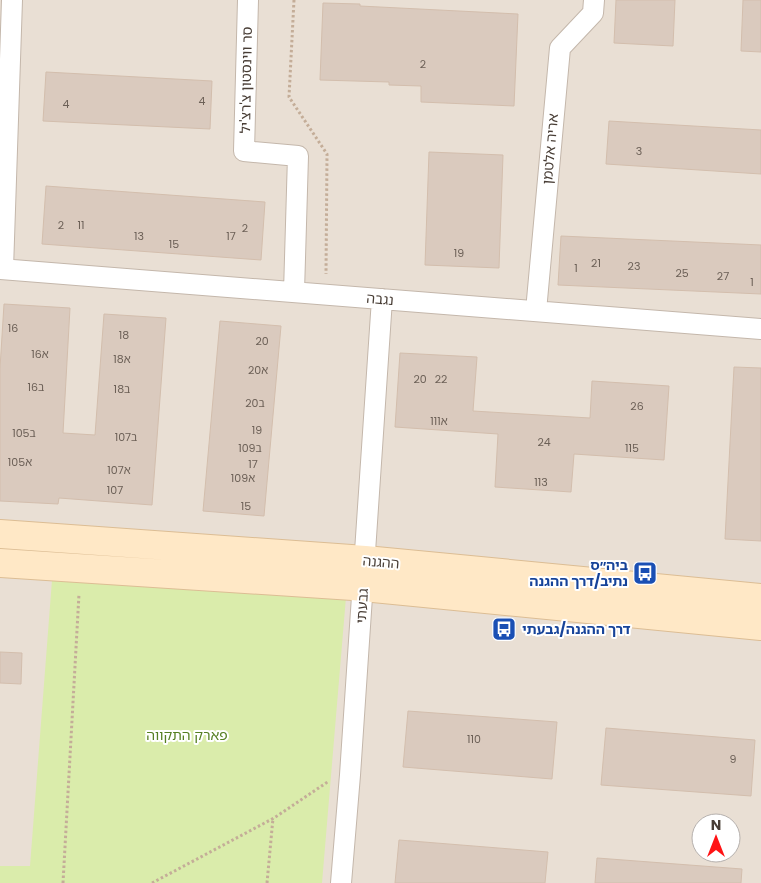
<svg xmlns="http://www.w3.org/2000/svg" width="761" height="883" font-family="Poppins,'Noto Sans Hebrew',sans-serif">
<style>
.residential{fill:#e9dfd4;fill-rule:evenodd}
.green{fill:#daecab}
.building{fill:#dacabe;stroke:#d3bead}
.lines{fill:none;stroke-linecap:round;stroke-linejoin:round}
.street-casing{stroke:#c4b7ab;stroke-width:22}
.secondary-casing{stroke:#dcbd94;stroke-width:30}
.path{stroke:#c4ad98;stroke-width:3;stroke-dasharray:2.5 2.5;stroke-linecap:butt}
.street{stroke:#fff;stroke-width:20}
.secondary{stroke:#ffe8c6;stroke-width:28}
.labels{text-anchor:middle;stroke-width:4;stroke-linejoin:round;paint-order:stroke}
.number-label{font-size:11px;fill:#6c6057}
.street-label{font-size:14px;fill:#483d35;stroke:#fff}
.transit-label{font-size:14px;font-weight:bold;fill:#164399;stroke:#fff;text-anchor:end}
.park-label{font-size:14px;fill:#557f22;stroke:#fff}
</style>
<rect width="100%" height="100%" fill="#f5eee6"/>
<path class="residential" d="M0,0H761V883H0ZM701,823H731V853H701Z"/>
<path class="green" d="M52,580L346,597L322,883H0V866H30Z"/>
<path class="building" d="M616,0H675L673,46L614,43Z
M743,0H761V52L741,51Z
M323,3L360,4V6L518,14L514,106L421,102V86L389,85V82L320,80Z
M46,72L212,81L210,129L43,121Z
M609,121L761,130V174L606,164Z
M429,152L503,155L499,268L425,265Z
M46,186L265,202L261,260L42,244Z
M561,236L761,245V294L558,285Z
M4,304L70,308L63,433L95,435L104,314L166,318L152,505L59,498L58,504L0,501V368Z
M220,321L281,326L264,516L203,511Z
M400,353L477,357L473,411L590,418L592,381L669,386L664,460L574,454L571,492L495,487L498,434L395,427Z
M734,367L761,368V541L725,539Z
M0,652L22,653L21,684L0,683Z
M408,711L557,722L552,779L403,767Z
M606,728L755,740L751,796L601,785Z
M399,840L548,852L545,883H395Z
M597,858L742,869L741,883H595Z"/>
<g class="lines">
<g class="street-casing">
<path id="street" d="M248,0L244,151L298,156L294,292
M0,269L761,329
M3,269L12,0
M536,311L560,48L593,13L594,0
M341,883L350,775L382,299"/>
</g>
<g class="secondary-casing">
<path id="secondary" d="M0,534L365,560L761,598
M0,563L353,586L761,626"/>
</g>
<path class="path" d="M294,0L289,97L327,154L326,274
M63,883L79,594
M152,883L274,818L329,781
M267,883L273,818"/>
<use href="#street" class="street"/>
<use href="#secondary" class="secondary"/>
</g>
<defs>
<g id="bus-square" transform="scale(1.25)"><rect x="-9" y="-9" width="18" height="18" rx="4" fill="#1a4fb4" stroke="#fff"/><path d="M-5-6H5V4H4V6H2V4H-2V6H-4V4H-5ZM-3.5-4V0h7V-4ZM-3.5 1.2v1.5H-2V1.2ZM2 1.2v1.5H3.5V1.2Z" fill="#fff"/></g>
</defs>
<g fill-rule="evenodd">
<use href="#bus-square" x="645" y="573"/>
<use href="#bus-square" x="504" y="629"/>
</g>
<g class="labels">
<g class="number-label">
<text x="423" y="68">2</text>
<text x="202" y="105">4</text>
<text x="66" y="108">4</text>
<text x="639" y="155">3</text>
<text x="61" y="229">2</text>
<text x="81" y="229">11</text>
<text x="245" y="232">2</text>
<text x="139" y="240">13</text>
<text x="231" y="240">17</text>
<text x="174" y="248">15</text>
<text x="459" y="257">19</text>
<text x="596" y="267">21</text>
<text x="634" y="270">23</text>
<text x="576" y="272">1</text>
<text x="682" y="277">25</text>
<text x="723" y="280">27</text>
<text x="752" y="286">1</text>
<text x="13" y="332">16</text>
<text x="124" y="339">18</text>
<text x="262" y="345">20</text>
<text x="40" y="358">16א</text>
<text x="122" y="363">18א</text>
<text x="258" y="374">20א</text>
<text x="420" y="383">20</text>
<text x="441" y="383">22</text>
<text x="36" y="391">16ב</text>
<text x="122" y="393">18ב</text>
<text x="255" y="407">20ב</text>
<text x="637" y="410">26</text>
<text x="439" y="425">111א</text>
<text x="257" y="434">19</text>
<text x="24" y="437">105ב</text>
<text x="126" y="441">107ב</text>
<text x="544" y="446">24</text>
<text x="250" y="452">109ב</text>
<text x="632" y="452">115</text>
<text x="20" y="466">105א</text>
<text x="253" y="468">17</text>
<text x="119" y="474">107א</text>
<text x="243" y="482">109א</text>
<text x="541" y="486">113</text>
<text x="115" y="494">107</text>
<text x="246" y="510">15</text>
<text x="474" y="743">110</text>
<text x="733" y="763">9</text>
</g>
<g class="street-label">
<text transform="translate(246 80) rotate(-89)" y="5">סר ווינסטון צ'רצ'יל</text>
<text transform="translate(550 149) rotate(-85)" y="5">אריה אלטמן</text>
<text transform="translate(380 299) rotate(5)" y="5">נגבה</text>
<text transform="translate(381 562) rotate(5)" y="5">ההגנה</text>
<text transform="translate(362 606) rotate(-86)" y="5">גבעתי</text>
</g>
<g class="transit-label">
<text x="628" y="570">ביה״ס<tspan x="628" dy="16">נתיב/דרך ההגנה</tspan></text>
<text x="522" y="634" text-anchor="start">דרך ההגנה/גבעתי</text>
</g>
<g class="park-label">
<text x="187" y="740">פארק התקווה</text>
</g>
</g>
<g transform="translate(716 838)"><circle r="24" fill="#ffffff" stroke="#b6b1ae"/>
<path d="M0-4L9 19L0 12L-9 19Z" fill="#ff1315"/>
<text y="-8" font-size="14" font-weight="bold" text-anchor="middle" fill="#483d35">N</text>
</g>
</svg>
